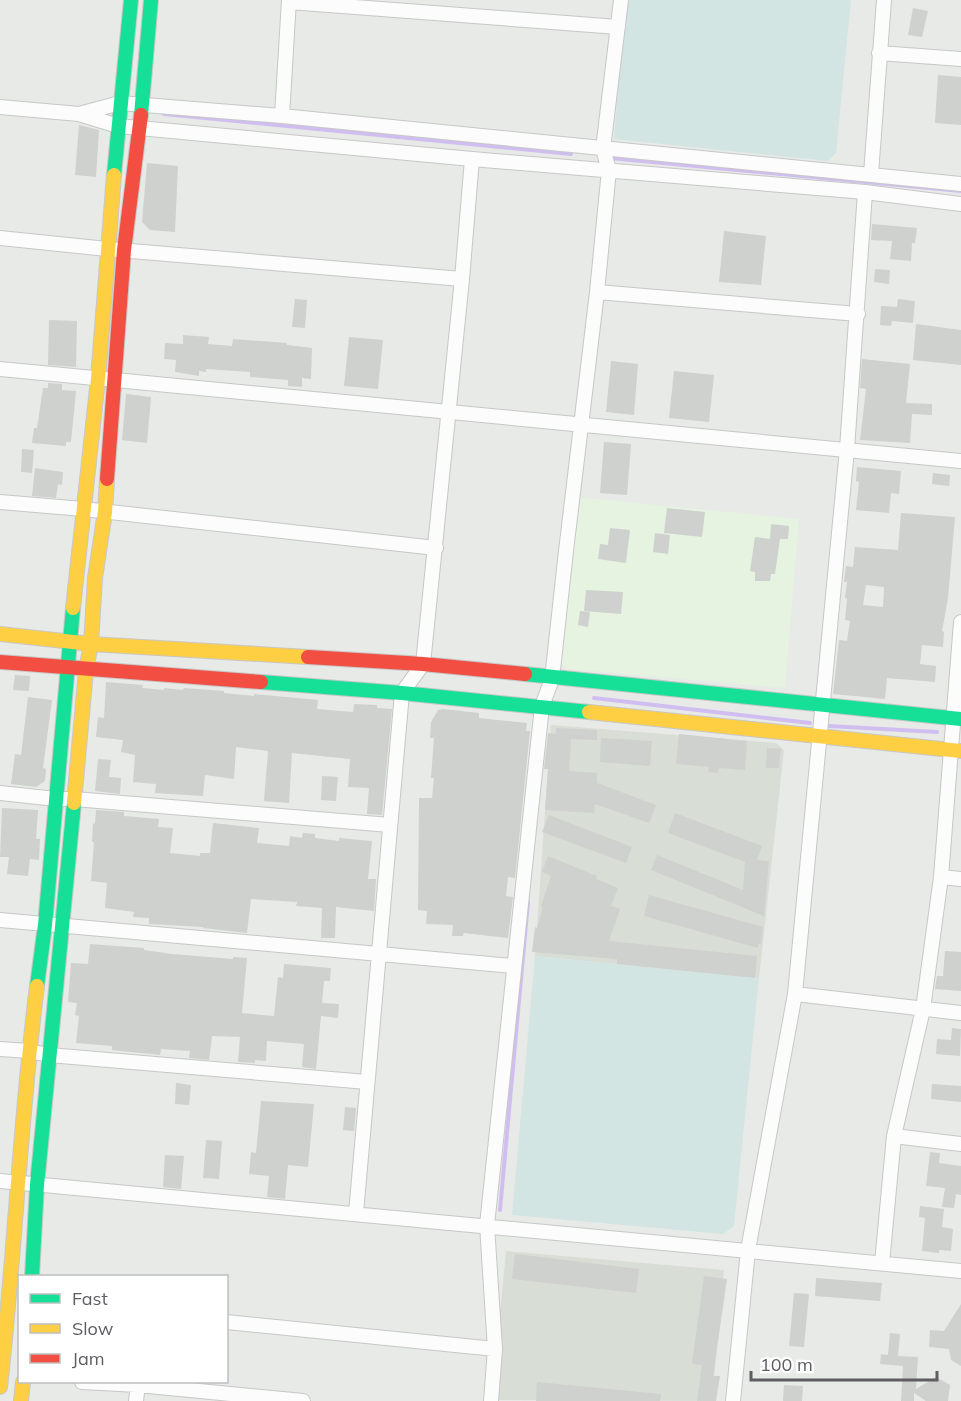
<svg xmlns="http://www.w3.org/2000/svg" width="961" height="1401" font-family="Mulish,sans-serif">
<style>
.commercial{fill:#e5f3e0}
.education{fill:#d8ddd6}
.green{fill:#d3e5e3}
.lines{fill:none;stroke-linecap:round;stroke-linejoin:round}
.stream{stroke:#d1bef0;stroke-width:4}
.building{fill:#ced1ce;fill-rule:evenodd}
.street-casing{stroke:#c7c7c8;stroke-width:16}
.fast-casing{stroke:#c7c7c8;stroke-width:16}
.slow-casing{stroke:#c7c7c8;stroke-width:16}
.jam-casing{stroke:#c7c7c8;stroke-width:16}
.street{stroke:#fbfcfb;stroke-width:14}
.fast{stroke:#16e098;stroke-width:14}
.slow{stroke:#ffcf43;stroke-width:14}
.jam{stroke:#f24e42;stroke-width:14}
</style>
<rect width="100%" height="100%" fill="#e7eae6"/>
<path class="commercial" d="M576,497L799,519L785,688L567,669L556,659Z"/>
<path class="education" d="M551,725L776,743L784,750L759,978L535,956Z
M506,1251L724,1270L712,1401L492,1400Z"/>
<path class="green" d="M625,0H851L836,153L828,161L614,139Z
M535,956L759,978L734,1226L723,1234L512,1215Z"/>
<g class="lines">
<path class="stream" d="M164,114L571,154
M610,158L961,191
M594,698L810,723
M829,726L937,732
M500,1210L528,902"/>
</g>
<path class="building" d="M913,8L928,11L922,37L908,35Z
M938,75L961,77V125L935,123Z
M79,125L99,130L96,177L75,175Z
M147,163L178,166L175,232L150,230L142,222Z
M872,224L917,228L915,243H912L911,261L890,259L892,241L871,240Z
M724,231L766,236L761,285L719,282Z
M875,269L890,270L889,284L874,282Z
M295,299L307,300L305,328L292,327Z
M898,299L915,301L913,323L892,321L891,326L880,325L881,306L897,307Z
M49,320L77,321L76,367L48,365Z
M916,324L961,330V365L913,360Z
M183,335L209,337L208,344L232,346L233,339L287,343V345L312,348L311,379L302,378V387L288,386V380L250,377V372L206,369V372L199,371V376L175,372L176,360L164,359L165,343L183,344Z
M349,337L383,340L378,389L344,386Z
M862,359L910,364L906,403L932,404V415L912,414L910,443L860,440L866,389L860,388Z
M611,361L638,364L634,415L606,412Z
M674,371L714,375L709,422L669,418Z
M48,383L62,384V390L76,391L71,442H66V446L32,443L34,428H37L43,388H48Z
M126,394L151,397L147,443L122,440Z
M604,442L631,444L627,495L600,493Z
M22,449L34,450L32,473L21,472Z
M857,467L901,471L899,494L891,493L889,513L856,510L859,482L856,481Z
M35,468L63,472L62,485L58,484L56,498L32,496Z
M933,473L950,475L949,486L932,484Z
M667,508L705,512L702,537L664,533Z
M901,513L955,517L948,598L942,631L944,632L943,647L922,645L920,664L936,666L935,682L887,678L885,699L833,694L839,640L847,641L850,621L845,620L847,599L845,598L847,582H844L846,566L853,567L855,547L898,550ZM866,585L884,587L883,607L863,605Z
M771,524L789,526L788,539H780L775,574H771L770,581H755V572L750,571L755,537L770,539Z
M610,528L630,530L626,563L598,559L600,544L608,545Z
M655,533L670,535L668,554L653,552Z
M586,590L623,592L621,614L584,611Z
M580,611L590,612L588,627L578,625Z
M15,675L30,676L29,691L13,690Z
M106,682L143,685L142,688L164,690V688L183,690L184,688L224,691V693L254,696V694L318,700L317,709L353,712L354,704L377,705V708L392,709L382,815L367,814L369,788L348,787L350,759L292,753L289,803L264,801L268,751L236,747L234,779L205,775L203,796L155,793L156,784L133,782L135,755L121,752L123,740L96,737L98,717L104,718Z
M28,697L52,700L43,768L46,769L45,781L36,787L11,784L15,754L21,755Z
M443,709L479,713V718L527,723L526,731H530L515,878L508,877L506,896L513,897L508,938L464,933L463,936H452L453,925L426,924L427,911L418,910L419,798H432L434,778H431L434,738H430L431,722L438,710Z
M556,728L597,730V740L571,739L569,771L597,773V783L656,805L649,823L595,804L594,813L545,810L548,769H544L548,733L556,734Z
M679,734L747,741L745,770L719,768L718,773L708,772L709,767L676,764Z
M601,738L652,741L650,766L600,762Z
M767,748L781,749L779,768H766Z
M98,759L111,760L109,777L121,778L120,794L95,791Z
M322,776L338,777L336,801L321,800Z
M2,808L38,810L36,839H40L39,860L30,859L28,876L7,874L9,857H0Z
M96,810L124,812V816L159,819L158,827L173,828L170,853L200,856V853H210L213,823L259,828L257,843L289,846L290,836L302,838L303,833L315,834V838L339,841V838L372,841L368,879H376L374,911L336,907L335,938H321L322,908L296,906L297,902L251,899L247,933L203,928L204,927L149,924V918L133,917L134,912L105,908L107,883L91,881L94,842H92L93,823L95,824Z
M675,813L762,846L757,860L769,861L764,916L651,870L657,855L743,890L745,862L668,833Z
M549,815L632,847L626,863L542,832Z
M548,856L597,876L596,879L618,888L611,906L620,909L609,941L757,956L755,978L617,964V959L532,952L535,927L537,928L543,907L541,906L551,876L542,872Z
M649,895L763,927L761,944H758V948L644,916Z
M90,944L144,948V950L172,954L233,959V957L247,958L242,1013L274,1016L278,977L283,978L284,964L331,968L330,981H324L322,1003L339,1004L338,1018L321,1016L316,1069L302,1067L304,1044L267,1041L266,1061L255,1060V1063L238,1062L240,1037L212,1036L209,1060L189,1058L190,1051L161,1049L160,1055L112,1050V1046L76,1043L79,1016L75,1015L77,1003L68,1002L71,963L88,964Z
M945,951L961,952V991L935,989L937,976H943Z
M952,1028L961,1029L960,1056L936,1054L937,1039L951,1040Z
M176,1083L191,1085L189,1105L175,1104Z
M932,1084L961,1086V1102L931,1099Z
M261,1101L314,1104L308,1167L288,1165L285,1199L267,1197L269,1176L249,1174L251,1152L256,1153Z
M345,1107L356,1108L354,1131L343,1130Z
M206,1140L222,1141L219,1179L203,1178Z
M930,1152L940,1153L939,1163L961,1166V1195L956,1194L954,1208L942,1207L945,1188L926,1186Z
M165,1155L184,1156L181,1189L163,1187Z
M920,1206L944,1209L942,1227L953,1229L951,1251L939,1250V1253L922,1251L925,1218L919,1217Z
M515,1254L639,1269L636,1293L512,1279Z
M704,1276L727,1279L713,1376H720L716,1401H697L702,1365L692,1364Z
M816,1278L882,1283L880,1301L815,1296Z
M794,1293L809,1294L804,1347L789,1346Z
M961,1304V1366L951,1360L949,1349L929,1347L930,1330L944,1331Z
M890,1333L900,1334L898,1356L918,1357L916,1389L936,1377L950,1385L948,1401H926L914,1393V1401H901L903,1366L880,1364L881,1354L888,1355Z
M537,1382L661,1394L660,1401H536Z
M784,1385L803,1386L802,1401H783Z"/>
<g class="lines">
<g class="street-casing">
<path id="street" d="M289,2L618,27
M879,53L961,59
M0,107L79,114L118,126L472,159L865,192L961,204
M79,114L120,103L282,116L961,184
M282,116L289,0
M871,174L884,0
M0,238L107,249L462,279
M597,292L858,314
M0,369L961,461
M0,502L83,509L436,548
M0,793L56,799H74L390,825
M941,877L961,879
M0,920L513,966
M795,994L961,1013
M0,1049L29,1051L49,1055L367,1082
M894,1136L961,1144
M0,1181L961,1271
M356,1213L402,693L423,664L462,279L472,159
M882,1263L894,1136L923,1009L941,877L961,622
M226,1322L495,1349
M82,1382L138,1385L303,1401
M136,1401L138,1385
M491,1401L495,1349L487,1225L542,706L552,679L566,551L597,292L609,170L603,149L621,0
M733,1401L748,1250L795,994L847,449L865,192"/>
</g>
<g class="fast-casing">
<path id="fast" d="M141,115L151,0
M114,175L131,0
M525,674L961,719
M261,682L402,693L589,712
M37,986L45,925L73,608
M32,1276L37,1185L74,803"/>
</g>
<g class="slow-casing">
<path id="slow" d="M73,608L98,379L114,175
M0,634L91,644L308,657
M589,712L961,751
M74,803L86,670L91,644L95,578L105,512L107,479
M0,1387C15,1254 20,1119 37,986
M21,1401L23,1382"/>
</g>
<g class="jam-casing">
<path id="jam" d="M107,479L124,250L141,115
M308,657L423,664L525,674
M0,662L261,682"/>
</g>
<use href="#street" class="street"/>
<use href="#fast" class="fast"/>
<use href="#slow" class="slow"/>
<use href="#jam" class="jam"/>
</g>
<rect x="18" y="1275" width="210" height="108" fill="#ffffff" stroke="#bfbec0" stroke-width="1.5"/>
<rect x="30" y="1294" width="30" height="9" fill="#16e098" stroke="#bfbec0" stroke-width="1.5"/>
<text x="72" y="1305" font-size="18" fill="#5f5c62">Fast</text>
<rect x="30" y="1324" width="30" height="9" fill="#ffcf43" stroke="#bfbec0" stroke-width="1.5"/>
<text x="72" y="1335" font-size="18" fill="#5f5c62">Slow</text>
<rect x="30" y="1354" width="30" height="9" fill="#f24e42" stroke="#bfbec0" stroke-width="1.5"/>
<text x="72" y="1365" font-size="18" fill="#5f5c62">Jam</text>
<path d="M751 1371v9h186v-9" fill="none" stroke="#5f5c62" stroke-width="3"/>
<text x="760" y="1371" font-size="18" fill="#5f5c62" stroke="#ffffff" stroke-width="4.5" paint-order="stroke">100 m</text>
</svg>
